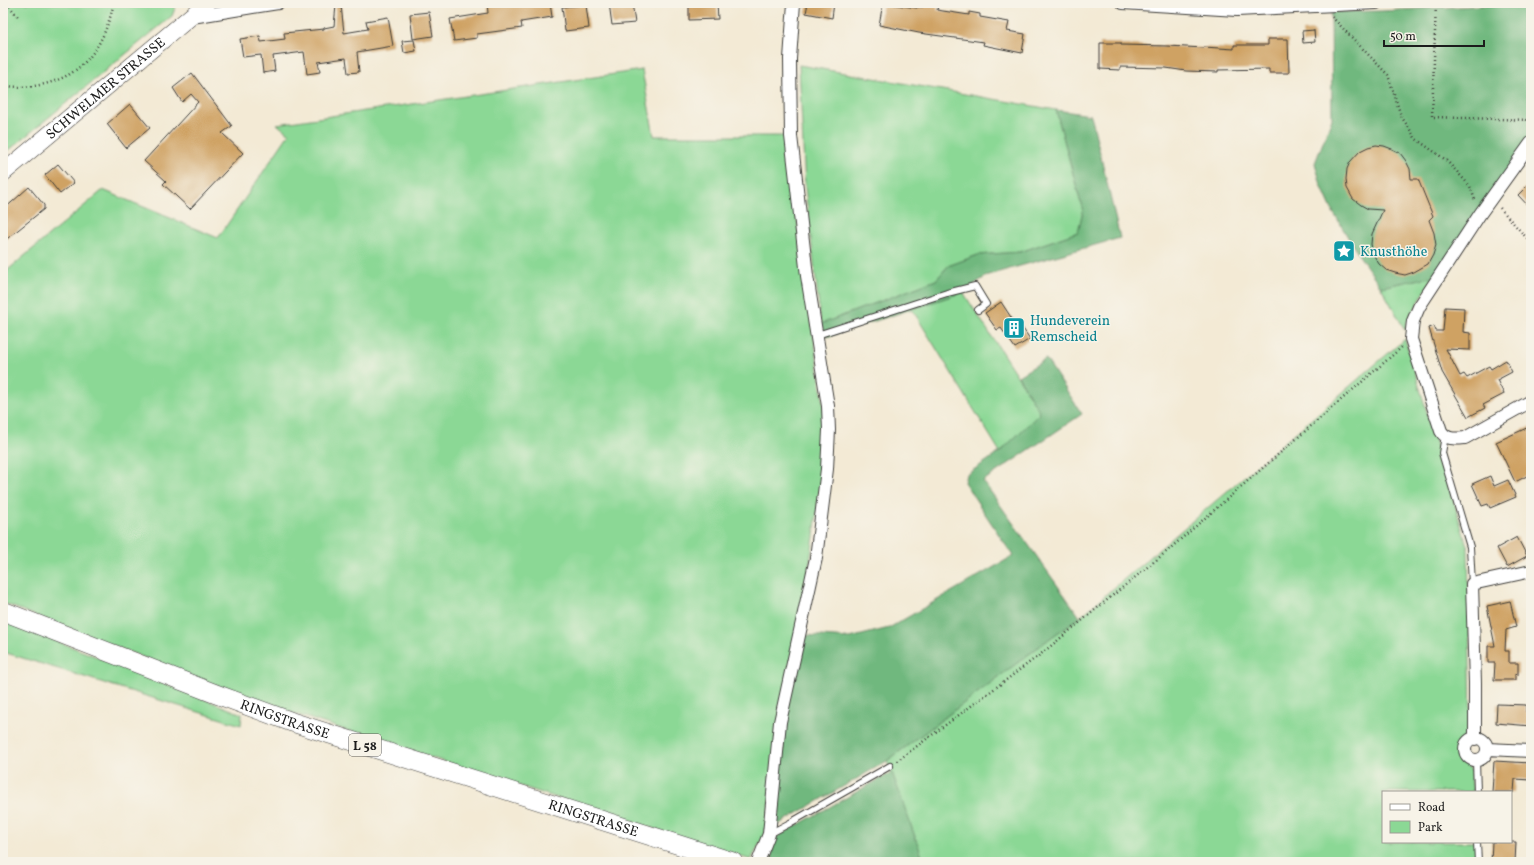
<svg xmlns="http://www.w3.org/2000/svg" width="1534" height="865" font-family="Vollkorn,serif">
<style>
.green{fill:#8bd895;stroke:#547a58}
.forest{fill:#70b87e;stroke:#466a4d}
.building{fill:#cfa264}
.lines{fill:none;stroke-linecap:round;stroke-linejoin:round}
.lane-casing{stroke:#3c3b38;stroke-width:8}
.street-casing{stroke:#3c3b38;stroke-width:14}
.secondary-casing{stroke:#3c3b38;stroke-width:18}
.primary-casing{stroke:#3c3b38;stroke-width:20}
.path{stroke:#3c3b38;stroke-width:2.5;stroke-dasharray:1 3;stroke-linecap:butt}
.lane{stroke:#fff;stroke-width:6}
.street{stroke:#fff;stroke-width:12}
.secondary{stroke:#fff;stroke-width:17}
.primary{stroke:#fff;stroke-width:19}
.labels{text-anchor:middle;stroke-width:3;stroke-linejoin:round;paint-order:stroke}
.shield{fill:#f7f3e8;stroke:#5e5c59;stroke-width:1}
.shield-label{font-size:13px;font-weight:bold;fill:#1c1c1c}
.street-label{font-size:14px;fill:#1c1c1c;stroke:#f7f3e8}
.culture-label{font-size:14px;fill:#0d838f;stroke:#f7f3e8;text-anchor:start}
</style>
<rect width="100%" height="100%" fill="#f7f3e8"/>
<filter id="ink" filterUnits="userSpaceOnUse"><feTurbulence type="fractalNoise" baseFrequency=".025" numOctaves="2"/><feDisplacementMap in="SourceGraphic" scale="8" xChannelSelector="R" yChannelSelector="G"/><feConvolveMatrix kernelMatrix="1 2 1 2 8 2 1 2 1" color-interpolation-filters="sRGB"/></filter>
<filter id="wash" filterUnits="userSpaceOnUse"><feTurbulence type="fractalNoise" baseFrequency=".012" numOctaves="4" result="noise"/><feDisplacementMap in="SourceGraphic" scale="16" xChannelSelector="R" yChannelSelector="G"/><feGaussianBlur stdDeviation="0.9" result="paint"/><feColorMatrix in="noise" values="0 0 0 0 0 0 0 0 0 0 0 0 0 0 0 0 0 1.4 0 .05"/><feComposite in="paint" operator="in"/></filter>
<g filter="url(#wash)">
<rect width="100%" height="100%" fill="#f3ead5"/>
<path class="green" d="M3,3H177L172,16L3,155Z
M799,65L1056,110L1083,211L1078,232L1020,252L978,255L948,266L936,280L821,324L805,187Z
M642,70L654,136H785L824,407L822,471L814,537L765,834L751,860L261,703L3,603V274L103,190L218,238L289,134L277,124Z
M1434,276L1407,322L1405,330L1381,287Z
M963,292L1041,413L1000,452L912,309Z
M1405,339L1468,549L1471,725C1469,731 1464,735 1461,741C1455,752 1461,760 1470,768L1473,792H1383V842H1476L1477,862H924L887,761L1053,636L1080,617Z
M3,620L242,714L241,725L3,652Z"/>
<path class="forest" d="M1531,3V149L1434,276L1381,287L1358,254L1333,212L1321,185L1315,163L1332,119L1331,12L1381,11Z
M1056,110L1091,115L1120,238L988,275L963,292L827,337L821,324L936,280L948,266L978,255L1020,252L1078,232L1083,211Z
M1046,359L1082,414L983,481L1080,617L1053,636L887,761L774,827L786,707L804,635L850,638L889,628L1013,556L964,482L966,475L1000,452L1040,413L1018,376Z
M892,772L924,862H776L771,856L776,837Z"/>
<g id="blocks">
<path class="building" d="M487,3H550L552,17L521,22L522,28L477,34V38L454,41L450,19L488,13Z
M609,3H632L635,23L612,25Z
M689,3H717L718,19L689,20Z
M808,3H834L832,18L806,13Z
M883,3L917,8L918,7H923L924,4L938,6L937,10L943,11L969,15V12L980,14V17L1009,22L1007,31L1025,34L1022,53L983,45L984,42L919,33L879,25Z
M336,5H341L344,33L368,29L366,21L388,17L393,46L357,52L359,72L348,73L346,58L318,62L320,72L307,74L304,52L273,56L275,71L263,73L261,55L243,57L240,39L260,36L261,42L285,39L284,33L324,29V28L334,26Z
M586,5L589,28L565,31L562,7Z
M429,12L433,36L413,39L410,14Z
M1314,30L1315,42L1303,43L1302,31Z
M1268,39H1288L1289,73H1269V69L1218,70V72L1186,71L1166,68L1120,67V70L1100,69V43H1121V45L1168,46L1204,48V47L1234,49V45H1268Z
M414,40L416,51L404,53L402,41Z
M192,73L232,126L222,133L243,153L190,209L163,184L166,181L144,161L198,102L191,94L182,102L173,88Z
M130,104L150,128L126,148L107,124Z
M1376,145L1384,146L1392,149L1400,153L1406,161L1410,169L1411,179H1418L1433,216L1429,220L1434,233L1436,245L1433,255L1428,264L1414,272L1405,275L1395,273L1386,270L1379,264L1373,254L1371,244L1372,234L1383,210L1368,209L1361,205L1353,199L1347,188L1346,179L1347,169L1350,162L1360,151L1368,147Z
M58,164L74,183L60,194L45,175Z
M1531,182V209L1518,195Z
M29,187L44,205V209L3,242V210Z
M1001,302L1016,325L1019,323L1030,339L1015,348L1001,328L997,330L985,313Z
M1445,307L1464,308L1463,332L1470,333V350L1446,349L1460,376L1464,374L1467,378L1489,366L1491,369L1506,360L1512,372L1497,380L1504,394L1483,405L1485,408L1468,417L1442,372L1429,328L1434,326L1436,331H1443Z
M1531,426V474L1515,482L1496,442Z
M1490,476L1494,486L1508,480L1516,497L1490,508L1488,504L1482,506L1472,484Z
M1517,537L1527,556L1507,567L1497,548Z
M1510,601L1516,627L1506,630L1505,651H1509V663H1518V675L1515,674V680H1494L1495,663H1488V646H1495L1487,606Z
M1497,704L1526,705V712H1531V726L1496,723Z
M1494,761L1531,763V780L1515,779L1514,792H1492Z
M1492,842H1516L1515,862H1491Z"/>
</g>
</g>
<g filter="url(#ink)">
<use href="#blocks" fill-opacity="0" stroke="#3c3b38" stroke-width="1"/>
<g class="lines">
<g class="lane-casing">
<path id="lane" d="M817,335L947,293L975,286L986,304L978,310
M1445,436L1442,453L1470,547L1472,584
M1476,760L1477,792
M769,834L790,823L890,766
M1477,842L1478,862"/>
</g>
<g class="street-casing">
<path id="street" d="M1123,3L1237,10L1376,3
M192,17L278,3
M1531,143L1480,214L1419,307L1413,321L1411,339L1441,431C1446,440 1455,439 1465,438L1531,401
M1465 749a11 11 0 1 1 22 0a11 11 0 1 1-22 0Z
M1475,739V683L1472,584L1531,571
M1487,749L1531,751
M758,862L769,834L780,722L816,558L827,469L829,430L828,406L807,276L791,136L790,59L794,3"/>
</g>
<g class="secondary-casing">
<g id="secondary">
<path id="s1" d="M3,173L207,3"/>
</g>
</g>
<g class="primary-casing">
<g id="primary">
<path id="s2" d="M3,611L216,694L292,722L733,862"/>
</g>
</g>
<path class="path" d="M7,3L19,18
M1436,3L1432,117L1531,120
M1332,17L1388,75L1401,116L1416,139L1446,160L1470,186L1475,200
M3,85C15,88 28,87 40,85C85,76 104,45 114,3
M1500,208L1531,243
M897,761L1041,654L1166,552L1402,347"/>
<use href="#lane" class="lane"/>
<use href="#street" class="street"/>
<use href="#secondary" class="secondary"/>
<use href="#primary" class="primary"/>
</g>
</g>
<defs>
<g id="sight-square" transform="scale(1.15)"><rect x="-9" y="-9" width="18" height="18" rx="4" fill="#0f9aa8" stroke="#f7f3e8"/><path d="M0-6L1.8-2.2L6-1.7L2.9 1.2L3.7 5.4L0 3.3L-3.7 5.4L-2.9 1.2L-6-1.7L-1.8-2.2Z" fill="#fff"/></g>
<g id="building-square" transform="scale(1.15)"><rect x="-9" y="-9" width="18" height="18" rx="4" fill="#0f9aa8" stroke="#f7f3e8"/><path d="M-4-6H4V6H1V3H-1V6H-4ZM-2.5-4.3h1.7v1.8h-1.7ZM.8-4.3h1.7v1.8H.8ZM-2.5-1h1.7V.8h-1.7ZM.8-1h1.7V.8H.8Z" fill="#fff"/></g>
</defs>
<g fill-rule="evenodd">
<use href="#sight-square" x="1344" y="251"/>
<use href="#building-square" x="1014" y="328"/>
</g>
<g class="labels">
<rect class="shield" x="349" y="734" width="32" height="22" rx="3"/>
<g class="shield-label">
<text x="365" y="750">L 58</text>
</g>
<g class="street-label">
<text dy="5" stroke="none"><textPath href="#s1" startOffset="133">SCHWELMER STRASSE</textPath></text>
<text dy="5" stroke="none"><textPath href="#s2" startOffset="302">RINGSTRASSE</textPath></text>
<text dy="5" stroke="none"><textPath href="#s2" startOffset="626">RINGSTRASSE</textPath></text>
</g>
<g class="culture-label">
<text x="1360" y="256">Knusthöhe</text>
<text x="1030" y="325">Hundeverein<tspan x="1030" dy="16">Remscheid</tspan></text>
</g>
</g>
<rect width="1534" height="865" fill="none" stroke="#f7f3e8" stroke-width="16"/>
<rect x="1382" y="791" width="130" height="52" fill="#f7f3e8" stroke="#9f9d96"/>
<rect x="1390" y="804" width="20" height="6" fill="#ffffff" stroke="#9f9d96"/>
<text x="1418" y="811" font-size="12" fill="#1c1c1c">Road</text>
<rect x="1390" y="821" width="20" height="12" fill="#8bd895" stroke="#9f9d96"/>
<text x="1418" y="831" font-size="12" fill="#1c1c1c">Park</text>
<path d="M1384 40v6h100v-6" fill="none" stroke="#1c1c1c" stroke-width="2"/>
<text x="1390" y="40" font-size="12" fill="#1c1c1c" stroke="#f7f3e8" stroke-width="3" paint-order="stroke">50 m</text>
</svg>
